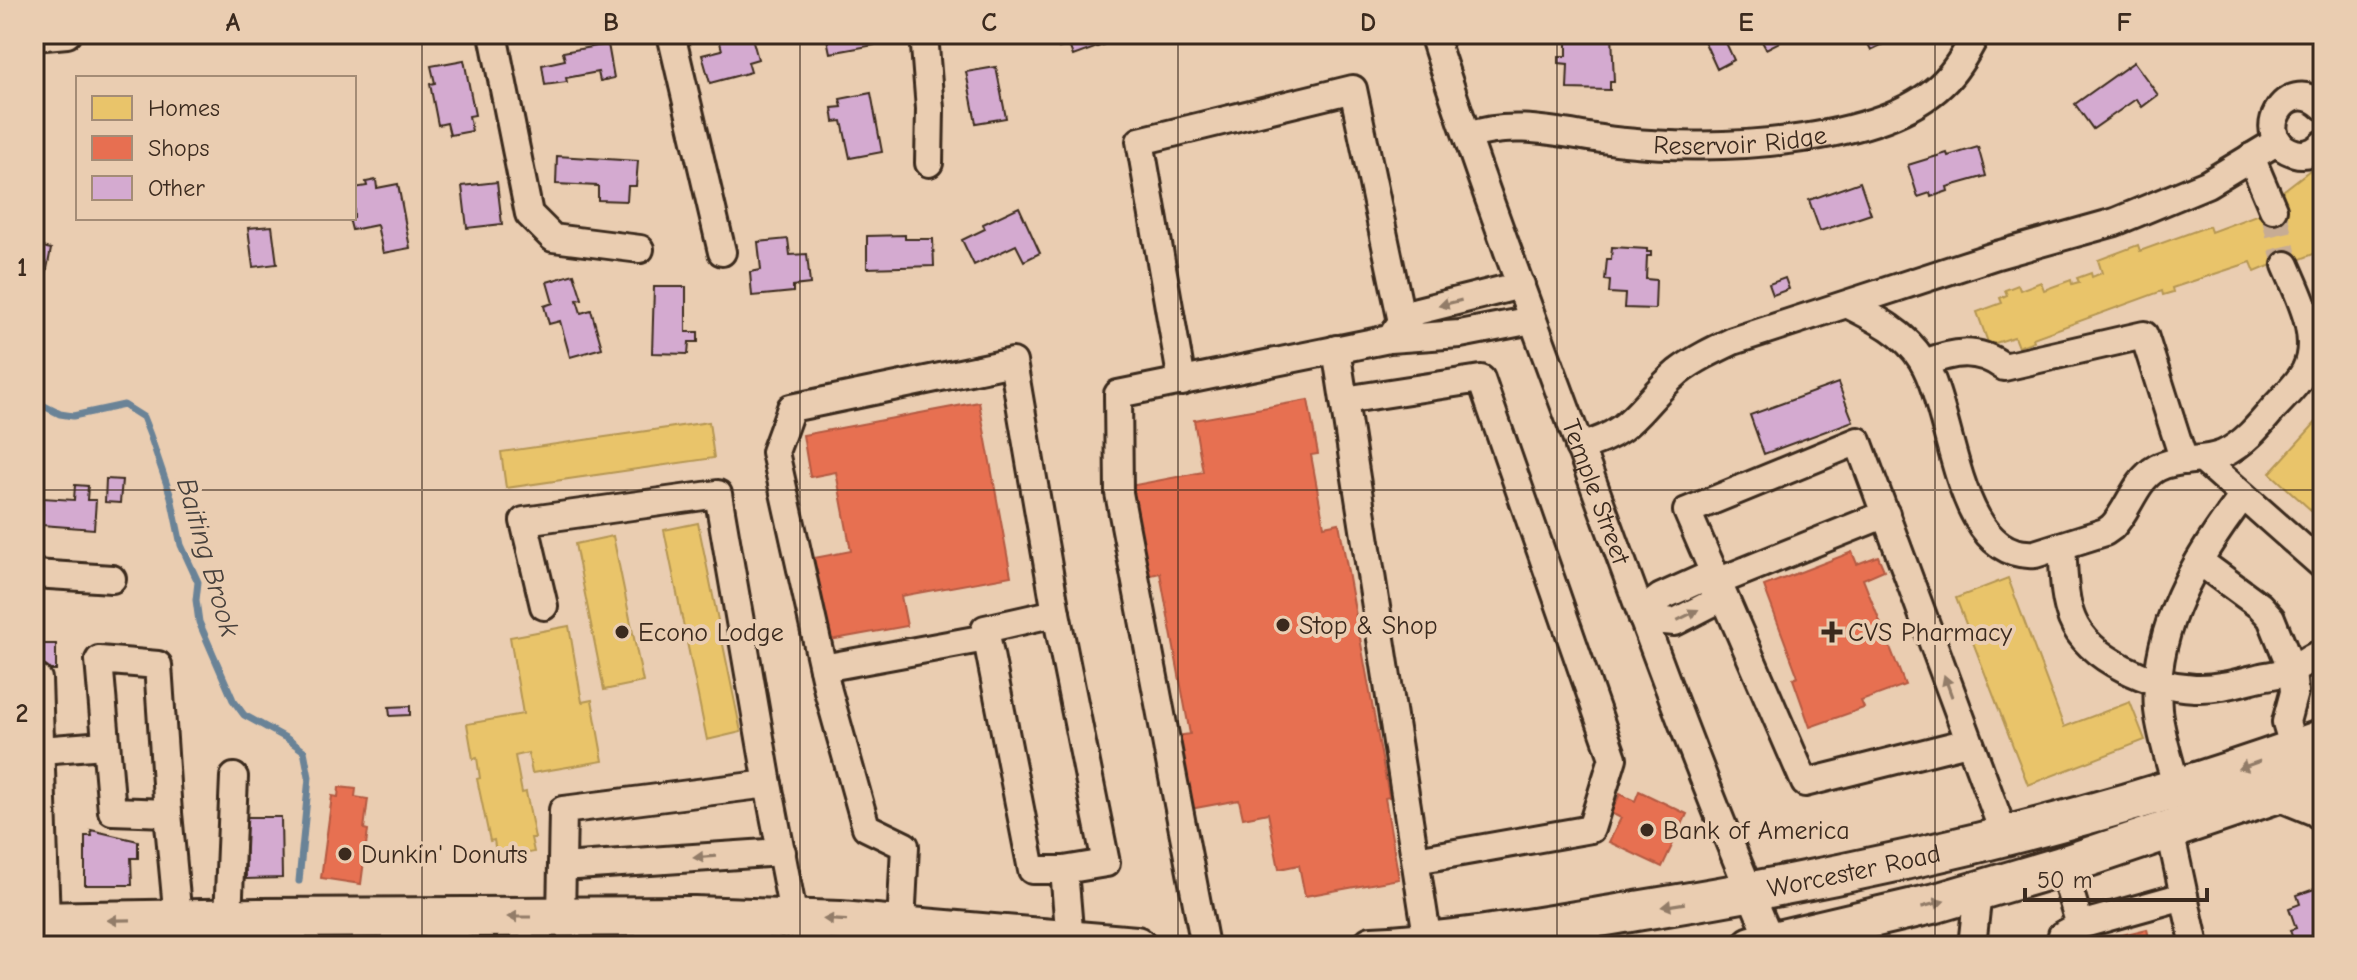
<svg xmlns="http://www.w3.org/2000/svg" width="2357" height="980" font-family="'Comic Neue',sans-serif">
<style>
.homes{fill:#e9c46a;stroke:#b59653;stroke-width:2}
.shops{fill:#e76f51;stroke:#b35a42;stroke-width:2}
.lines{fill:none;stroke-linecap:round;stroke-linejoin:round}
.stream{stroke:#6b8397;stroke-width:7}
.building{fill:#d4aad0;stroke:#3b2a1e;stroke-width:2}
.minor-tunnel{stroke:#c7ac94;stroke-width:26;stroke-dasharray:26 13;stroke-linecap:butt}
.minor-casing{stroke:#3b2a1e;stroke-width:32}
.highway-casing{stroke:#3b2a1e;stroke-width:44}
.minor{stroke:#eacdb1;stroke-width:26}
.highway{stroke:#eacdb1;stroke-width:38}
.oneway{fill:#927c68}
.grid{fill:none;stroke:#3b2a1e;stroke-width:2;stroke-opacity:0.55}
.poi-dot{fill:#3b2a1e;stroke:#eacdb1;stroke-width:3}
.labels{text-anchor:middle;stroke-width:8;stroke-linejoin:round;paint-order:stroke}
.street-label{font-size:26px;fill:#3b2a1e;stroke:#eacdb1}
.poi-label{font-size:26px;fill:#3b2a1e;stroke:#eacdb1;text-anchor:start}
.water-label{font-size:28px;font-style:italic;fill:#47403c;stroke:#eacdb1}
.neatline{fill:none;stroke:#3b2a1e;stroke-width:3}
.grid-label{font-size:26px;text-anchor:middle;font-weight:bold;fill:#3b2a1e}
</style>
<rect width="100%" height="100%" fill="#eacdb1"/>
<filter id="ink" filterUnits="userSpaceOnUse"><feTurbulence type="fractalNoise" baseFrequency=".0125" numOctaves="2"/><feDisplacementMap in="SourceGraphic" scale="16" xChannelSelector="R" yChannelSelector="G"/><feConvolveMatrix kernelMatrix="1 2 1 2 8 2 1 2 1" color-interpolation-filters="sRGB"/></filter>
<g filter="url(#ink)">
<path class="homes" d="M2323,160V252L2318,256L2316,253L2275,269L2274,264L2255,272L2251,262L2172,288L2173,292L2163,295L2162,291L2033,338L2034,341L2018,347L2014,337L1989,345L1977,312L2002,303L2000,298L2007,295L2005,290L2018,285L2020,290L2041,282L2044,290L2071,280L2072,284L2079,282L2077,278L2091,273L2092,277L2102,273L2098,260L2138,245L2140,251L2209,226L2211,232L2278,207L2275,197Z
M2318,420L2323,425V521L2270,473Z
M709,422L714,458L506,488L501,452Z
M698,523L741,732L707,740L664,530Z
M613,536L643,682L604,690L575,544Z
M2008,578L2064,727L2130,702L2145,740L2028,785L1956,598Z
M569,626L582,702L592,700L603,761L532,773L528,753L515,756L522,793L526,792L535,838H531L534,852L497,859L494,840L490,841L477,779L480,778L477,758L473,759L467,724L523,714L510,637Z"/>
<path class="shops" d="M1308,400L1318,454L1311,455L1324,526L1339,523L1389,797L1385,798L1399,879L1305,896L1299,865L1279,869L1268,813L1243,818L1239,800L1190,809L1176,736L1190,734L1160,573L1147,576L1130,486L1203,472L1194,420Z
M979,402L1011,576L901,596L907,626L824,641L809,559L851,551L836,472L810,477L803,435Z
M1852,552L1857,564L1878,556L1884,570L1863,579L1905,685L1861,701L1864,708L1810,727L1793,679L1798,677L1764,586Z
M339,787L356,789L355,797L368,799L364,829L368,830L361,884L321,878L332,796L338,797Z
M1639,791L1687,814L1662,867L1609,842L1621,818L1611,813L1620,794L1635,801Z
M2147,929L2151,946H2077Z"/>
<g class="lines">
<path class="stream" d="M34,401L60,414L73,416L124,405L143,417L150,435L171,497L181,545L198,582L196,600L199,622L233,700L244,715L286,738L304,751L309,777L299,881"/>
</g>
<path class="building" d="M738,34H751L758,59L748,62L751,72L710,83L702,55L722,50L719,39Z
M826,34H872L874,45L830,53Z
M1054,34H1099L1103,45L1073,56L1069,45L1059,48Z
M1567,34H1612L1614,82H1610V90L1567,89L1568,64L1559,63V56H1567Z
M1701,34H1722L1734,60L1717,69Z
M1758,34H1795L1766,49Z
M1863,34H1899L1900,36L1871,50Z
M608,44L614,78L600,81L598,72L566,78L567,82L545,85L542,65L565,60L563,52Z
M464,60L475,115L469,116L472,131L450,135L447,123L438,125L430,84L435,83L431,66Z
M2134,62L2158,95L2142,107L2136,99L2093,129L2075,104Z
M996,67L1006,118L976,123L966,72Z
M871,93L882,152L850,158L842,121L834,122L832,108L842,107L840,99Z
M1978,147L1986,176L1947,187L1948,191L1931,197L1930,193L1918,197L1908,165L1947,153L1948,156Z
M557,156L638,161L636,186H628L627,201L598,200V186L556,184Z
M376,180L377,188L398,184L410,248L383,253L377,225L352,230L349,218H354V188L367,186L366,182Z
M497,182L502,224L467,228L462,186Z
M1860,182L1871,214L1820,231L1809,200Z
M1019,207L1040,253L1024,261L1016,245L974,265L962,240L985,229L983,224Z
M272,226L277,264L253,267L248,228Z
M905,235V239H933L934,266L867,268V236Z
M788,239L790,255L807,254L810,284L793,286V292L752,296L750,272L761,270L758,242Z
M34,240L35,245L51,249L45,279L35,277L34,284Z
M1612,247L1647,249V252H1651V256H1647L1646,279L1656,280L1655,309L1624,308L1625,294L1609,293L1610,281L1605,280L1607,259H1611Z
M574,274L582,299L577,300L581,313L591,310L602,348L570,357L560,321L549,324L544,306L553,303L547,282Z
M1785,278L1789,289L1773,295L1769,284Z
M654,287H686V332H698V342H689L688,354L652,353Z
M1838,383L1853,421L1764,454L1750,415Z
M106,479L122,480L120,503L105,502Z
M75,485L88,486L87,500H96L94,529L42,525L43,498L74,500Z
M34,644H56V670H34Z
M410,706V715L390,716L389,707Z
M245,817H281L282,878L246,879Z
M91,830L138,841V858H131L132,885H85V836H92Z
M2323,886V940L2301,946L2298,937L2293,939L2290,930L2296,928L2289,908L2300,904L2297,895Z"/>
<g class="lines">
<path class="minor-tunnel" d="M2273,209L2286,265"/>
<g class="minor-casing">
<g id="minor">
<path d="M493,34L529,214L553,238L640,249"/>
<path d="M671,34L722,252"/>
<path d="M924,34L930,109L929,163"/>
<path id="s1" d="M1433,34C1478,174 1530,312 1581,450C1642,616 1702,783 1773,946"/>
<path d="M34,37L67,34"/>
<path d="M2323,106C2285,72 2249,140 2295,153C2305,156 2315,152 2323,144"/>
<path id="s2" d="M1468,136C1519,118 1572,137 1625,142C1709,151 1878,146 1942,84C1957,70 1967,52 1976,34"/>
<path d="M2251,157L2273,209"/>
<path d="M1849,305C1877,319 1905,333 1922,360C1955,413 1954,560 2035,554L2105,532L2112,527C2129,510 2135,480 2157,468C2178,457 2202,463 2223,454C2244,444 2259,426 2273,409C2284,397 2298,384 2305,371C2322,337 2299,296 2286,265"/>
<path d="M1394,333L1402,322L1417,311L1521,285"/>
<path d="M1336,349L1428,942"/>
<path d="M1924,363C1953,352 1977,347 2004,367L2144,335L2184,461"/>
<path d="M1182,382L1140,141L1353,89L1402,322"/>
<path d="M1344,400L1481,379L1613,758L1591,829L1416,860"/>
<path d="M1579,447C1636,432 1638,406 1678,372C1695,359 1714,350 1733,341L1997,255L2115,222L2207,184L2278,141"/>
<path d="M2204,461L2323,566"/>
<path d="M2062,546C2064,570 2063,597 2072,619C2089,661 2153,686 2195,688C2218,689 2240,682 2261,677C2271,675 2282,674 2291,670C2303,665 2307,658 2323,653"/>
<path d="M2199,561L2260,606L2271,618L2292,670L2294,692L2286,722L2294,749"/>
<path d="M34,574L112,579"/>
<path d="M1717,582L1712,603L1675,622L1643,619L1653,603L1661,597L1701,579L1717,582L1886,514"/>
<path d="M544,606L524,521L718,494L768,784"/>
<path d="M1056,613L985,629L1032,870H1064"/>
<path d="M99,660L158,665L168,813L112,811Z"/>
<path d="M823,668L986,638"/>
<path d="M38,679L46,922"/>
<path d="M1968,742L1805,783L1687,511L1858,441L2005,837"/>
<path d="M41,750L104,745"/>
<path d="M2177,788C2170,763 2161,736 2158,710C2152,629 2196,558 2243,496"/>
<path d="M2276,796L2315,812L2323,819"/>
<path d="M168,813L178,919"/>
<path d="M2062,866L2080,925L2184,896L2170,831"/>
<path d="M562,867L782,852"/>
<path d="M2184,896L2194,941L2192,946"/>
<path d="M561,917L563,810L768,784L794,919"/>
<path d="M228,918L234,777"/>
<path d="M901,925L905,846L866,827L828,691L775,452L791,408L1013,362L1056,613L1106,863L1064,870L1070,941"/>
<path d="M1205,946L1119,493L1118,394L1389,339L1460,334L1532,320"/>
<path d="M1972,946L1978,891"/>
<path d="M2060,946L2062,935L2080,925"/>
</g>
</g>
<g class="highway-casing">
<g id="highway">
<path d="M34,922L259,918L694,916L840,921L1136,946"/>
<path id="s3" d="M1372,946C1461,942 1549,925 1636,911C1871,874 2100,820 2323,739"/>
<path d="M1752,946L1936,903L2062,866L2323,778"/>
</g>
</g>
<use href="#minor" class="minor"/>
<use href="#highway" class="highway"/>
</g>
<defs><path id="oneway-solid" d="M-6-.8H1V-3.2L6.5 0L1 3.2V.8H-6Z" transform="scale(2)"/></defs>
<g class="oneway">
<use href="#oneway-solid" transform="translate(1450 303) rotate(166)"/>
<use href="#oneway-solid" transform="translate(1688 615) rotate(-27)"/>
<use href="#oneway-solid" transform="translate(1948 686) rotate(-110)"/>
<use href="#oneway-solid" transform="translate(2249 765) rotate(161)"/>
<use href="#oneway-solid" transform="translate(705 857) rotate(176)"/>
<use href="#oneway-solid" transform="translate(1933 904) rotate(-15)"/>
<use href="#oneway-solid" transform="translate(1673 905) rotate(171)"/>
<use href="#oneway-solid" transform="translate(519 917) rotate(180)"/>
<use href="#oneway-solid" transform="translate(119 920) rotate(179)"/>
<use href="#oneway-solid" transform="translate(835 920) rotate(-177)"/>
</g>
</g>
<path class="grid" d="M422,34V946M800,34V946M1178,34V946M1557,34V946M1935,34V946M34,490H2323"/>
<g class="poi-dot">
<circle cx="1283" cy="625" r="8"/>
<circle cx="622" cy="632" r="8"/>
<path d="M1828 620h8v8h8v8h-8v8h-8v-8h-8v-8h8z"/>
<circle cx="1647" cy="830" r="8"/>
<circle cx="345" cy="854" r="8"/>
</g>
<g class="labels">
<g class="street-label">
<text dy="9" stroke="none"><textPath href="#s2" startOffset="274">Reservoir Ridge</textPath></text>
<text dy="9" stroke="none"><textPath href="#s1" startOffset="486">Temple Street</textPath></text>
<text dy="9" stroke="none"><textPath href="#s3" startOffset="488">Worcester Road</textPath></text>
</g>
<g class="poi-label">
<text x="1299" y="634">Stop &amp; Shop</text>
<text x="638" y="641">Econo Lodge</text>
<text x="1848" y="641">CVS Pharmacy</text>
<text x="1663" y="839">Bank of America</text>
<text x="361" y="863">Dunkin' Donuts</text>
</g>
<g class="water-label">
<text transform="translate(209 557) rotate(74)" y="10">Baiting Brook</text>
</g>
</g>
<rect width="2357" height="980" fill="none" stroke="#eacdb1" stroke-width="88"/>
<rect x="76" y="76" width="280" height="144" fill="#eacdb1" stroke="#a48c76" stroke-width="2"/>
<rect x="92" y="96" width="40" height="24" fill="#e9c46a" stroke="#a48c76" stroke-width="2"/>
<text x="148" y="116" font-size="24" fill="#3b2a1e">Homes</text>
<rect x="92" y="136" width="40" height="24" fill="#e76f51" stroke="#a48c76" stroke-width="2"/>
<text x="148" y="156" font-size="24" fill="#3b2a1e">Shops</text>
<rect x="92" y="176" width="40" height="24" fill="#d4aad0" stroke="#a48c76" stroke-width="2"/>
<text x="148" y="196" font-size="24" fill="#3b2a1e">Other</text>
<path d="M2025 888v12h182v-12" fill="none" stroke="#3b2a1e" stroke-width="4"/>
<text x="2037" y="888" font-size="24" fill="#3b2a1e" stroke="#eacdb1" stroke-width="6" paint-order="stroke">50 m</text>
<rect x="44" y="44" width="2269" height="892" class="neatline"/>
<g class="grid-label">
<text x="233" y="31">A</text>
<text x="611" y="31">B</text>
<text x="989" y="31">C</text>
<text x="1368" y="31">D</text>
<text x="1746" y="31">E</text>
<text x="2124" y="31">F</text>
<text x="22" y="276">1</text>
<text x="22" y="722">2</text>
</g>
</svg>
